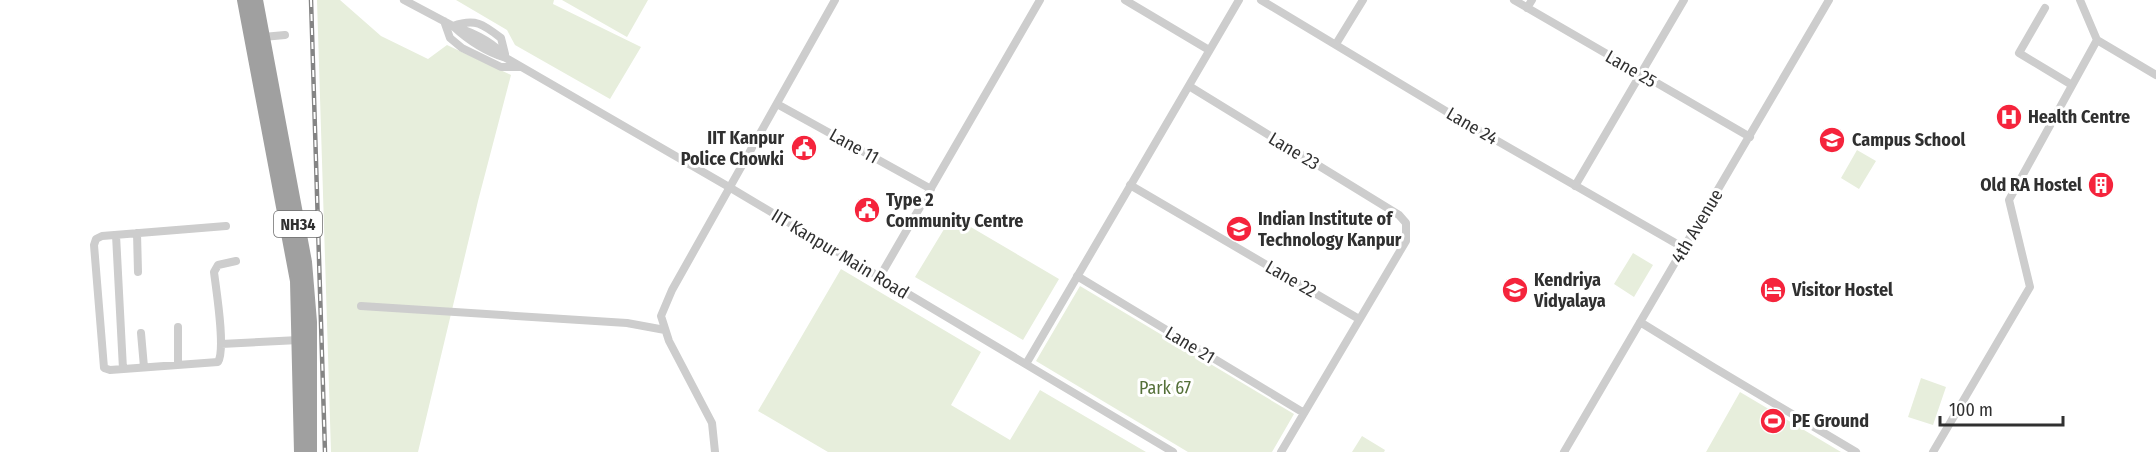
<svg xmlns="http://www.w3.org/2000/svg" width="2156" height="452" font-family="'Fira Sans Condensed',sans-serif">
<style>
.green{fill:#e7eedc}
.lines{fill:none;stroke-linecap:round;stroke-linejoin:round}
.minor{stroke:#cdcdcd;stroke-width:8}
.trunk{stroke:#a0a0a0;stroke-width:14}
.rail-casing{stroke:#858585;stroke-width:4.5}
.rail{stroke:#fff;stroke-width:2;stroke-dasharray:7;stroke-linecap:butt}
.labels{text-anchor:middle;stroke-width:6;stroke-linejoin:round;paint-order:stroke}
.shield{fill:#fff;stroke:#6e6e6e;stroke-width:1.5}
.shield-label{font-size:16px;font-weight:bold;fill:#303030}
.street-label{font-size:18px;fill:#303030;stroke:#fff}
.poi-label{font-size:18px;font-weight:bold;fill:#303030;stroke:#fff;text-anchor:start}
.park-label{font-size:18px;fill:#557039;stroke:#fff}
</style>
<rect width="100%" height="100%" fill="#fff"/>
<path class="green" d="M317,0H340L381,36L428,59L447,45L511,75L478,201L418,452H331Z
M456,0H554L553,4L641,47L610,99L515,45L507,30Z
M562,0H648L627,37Z
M1857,150L1876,161L1859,189L1841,178Z
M952,216L1059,279L1023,340L915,277Z
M1633,253L1653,265L1634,297L1614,284Z
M841,269L981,352L951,405L1010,440L1040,390L1146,452H828L758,411Z
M1080,286L1294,414L1272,452H1188L1036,361Z
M1921,378L1946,387L1933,425L1908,417Z
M1740,392L1841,452H1706Z
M1362,436L1385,450L1384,452H1352Z"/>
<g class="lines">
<path class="minor" d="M404,0L453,26C475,18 483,24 501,38L505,54
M1125,0L1209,50
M1261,0L1454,116L1684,248
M1514,0L1750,137
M2080,0L2097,40
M1527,8L1532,0
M2045,8L2019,53L2072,85
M444,21L450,38L462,48L501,67H521
M263,37L285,35
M2097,40L2156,75
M1336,44L1363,0
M506,58C494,42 472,32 453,26C468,40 487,52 506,58L729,187L1173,452
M1189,86L1399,215L1406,223V241L1281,452
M777,104L931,189
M1130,185L1359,319
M1575,186L1684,0
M226,226L102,236L96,239L94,245L104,368L110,370L218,362C226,349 216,289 214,272L218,265L236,261
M137,233L138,272
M116,235L123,369
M1077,276L1304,413
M879,278L1040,0
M361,306L627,323L665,330
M1640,322L1713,367L1856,452
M178,327V365
M141,333L144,367
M221,344L299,340
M1026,364L1239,0
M715,452L712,423L669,341L661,316L672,290L835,0
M1564,452L1829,0
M1933,452L2030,287L2009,200L2097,40"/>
<path class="trunk" d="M244,0L297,281L301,452
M256,0L305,262L310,322V452"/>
<g class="rail-casing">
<path id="rail" d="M311,0L325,452"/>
</g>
<use href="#rail" class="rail"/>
</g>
<defs>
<g id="hospital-disc" transform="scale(1.35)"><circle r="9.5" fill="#f5243c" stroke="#fff"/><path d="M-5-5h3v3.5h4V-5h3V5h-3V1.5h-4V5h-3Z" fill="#fff"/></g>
<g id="school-disc" transform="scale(1.35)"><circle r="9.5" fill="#f5243c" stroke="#fff"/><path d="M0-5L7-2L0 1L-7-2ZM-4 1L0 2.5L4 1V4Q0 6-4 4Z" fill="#fff"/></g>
<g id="civic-disc" transform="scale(1.35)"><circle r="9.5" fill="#f5243c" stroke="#fff"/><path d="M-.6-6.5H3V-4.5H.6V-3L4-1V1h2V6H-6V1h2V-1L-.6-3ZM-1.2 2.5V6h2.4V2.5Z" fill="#fff"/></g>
<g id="building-disc" transform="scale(1.35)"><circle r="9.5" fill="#f5243c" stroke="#fff"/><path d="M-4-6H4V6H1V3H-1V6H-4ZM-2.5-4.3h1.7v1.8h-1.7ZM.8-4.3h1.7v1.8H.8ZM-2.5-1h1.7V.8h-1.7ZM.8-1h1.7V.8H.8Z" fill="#fff"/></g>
<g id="university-disc" transform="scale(1.35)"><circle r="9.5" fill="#f5243c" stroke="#fff"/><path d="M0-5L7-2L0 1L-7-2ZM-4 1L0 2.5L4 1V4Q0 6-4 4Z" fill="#fff"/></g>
<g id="hotel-disc" transform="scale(1.35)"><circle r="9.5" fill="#f5243c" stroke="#fff"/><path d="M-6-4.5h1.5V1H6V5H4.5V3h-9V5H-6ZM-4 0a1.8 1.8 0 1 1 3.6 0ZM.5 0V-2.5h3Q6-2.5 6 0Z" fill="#fff"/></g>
<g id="stadium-disc" transform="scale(1.35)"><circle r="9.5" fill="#f5243c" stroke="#fff"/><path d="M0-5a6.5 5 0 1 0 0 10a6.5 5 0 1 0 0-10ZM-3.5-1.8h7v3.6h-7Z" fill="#fff"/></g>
</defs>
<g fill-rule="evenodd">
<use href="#hospital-disc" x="2009" y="117"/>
<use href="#school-disc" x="1832" y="140"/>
<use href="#civic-disc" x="804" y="148"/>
<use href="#building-disc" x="2101" y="185"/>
<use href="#civic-disc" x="867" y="210"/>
<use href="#university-disc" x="1239" y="229"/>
<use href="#school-disc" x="1515" y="290"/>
<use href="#hotel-disc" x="1773" y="290"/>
<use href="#stadium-disc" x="1773" y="421"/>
</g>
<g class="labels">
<rect class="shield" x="274" y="211" width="48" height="26" rx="4.5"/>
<g class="shield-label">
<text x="298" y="230">NH34</text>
</g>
<g class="street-label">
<text transform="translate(1631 69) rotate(30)" y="6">Lane 25</text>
<text transform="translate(1472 126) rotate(30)" y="6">Lane 24</text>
<text transform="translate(854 146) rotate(29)" y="6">Lane 11</text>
<text transform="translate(1294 151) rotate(31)" y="6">Lane 23</text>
<text transform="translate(1697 226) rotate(-59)" y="6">4th Avenue</text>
<text transform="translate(840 254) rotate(31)" y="6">IIT Kanpur Main Road</text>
<text transform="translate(1291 279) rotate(30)" y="6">Lane 22</text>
<text transform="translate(1190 345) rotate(31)" y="6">Lane 21</text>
</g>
<g class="poi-label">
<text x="2028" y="123">Health Centre</text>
<text x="784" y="144" text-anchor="end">IIT Kanpur<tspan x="784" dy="21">Police Chowki</tspan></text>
<text x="1852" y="146">Campus School</text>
<text x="2082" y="191" text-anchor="end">Old RA Hostel</text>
<text x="886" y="206">Type 2<tspan x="886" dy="21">Community Centre</tspan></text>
<text x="1258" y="225">Indian Institute of<tspan x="1258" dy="21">Technology Kanpur</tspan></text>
<text x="1534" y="286">Kendriya<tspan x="1534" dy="21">Vidyalaya</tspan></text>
<text x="1792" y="296">Visitor Hostel</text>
<text x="1792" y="427">PE Ground</text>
</g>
<g class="park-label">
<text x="1165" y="394">Park 67</text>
</g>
</g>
<path d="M1940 416v9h123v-9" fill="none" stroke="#303030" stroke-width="3"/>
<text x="1949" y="416" font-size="18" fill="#303030" stroke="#ffffff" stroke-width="4.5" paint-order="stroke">100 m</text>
</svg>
